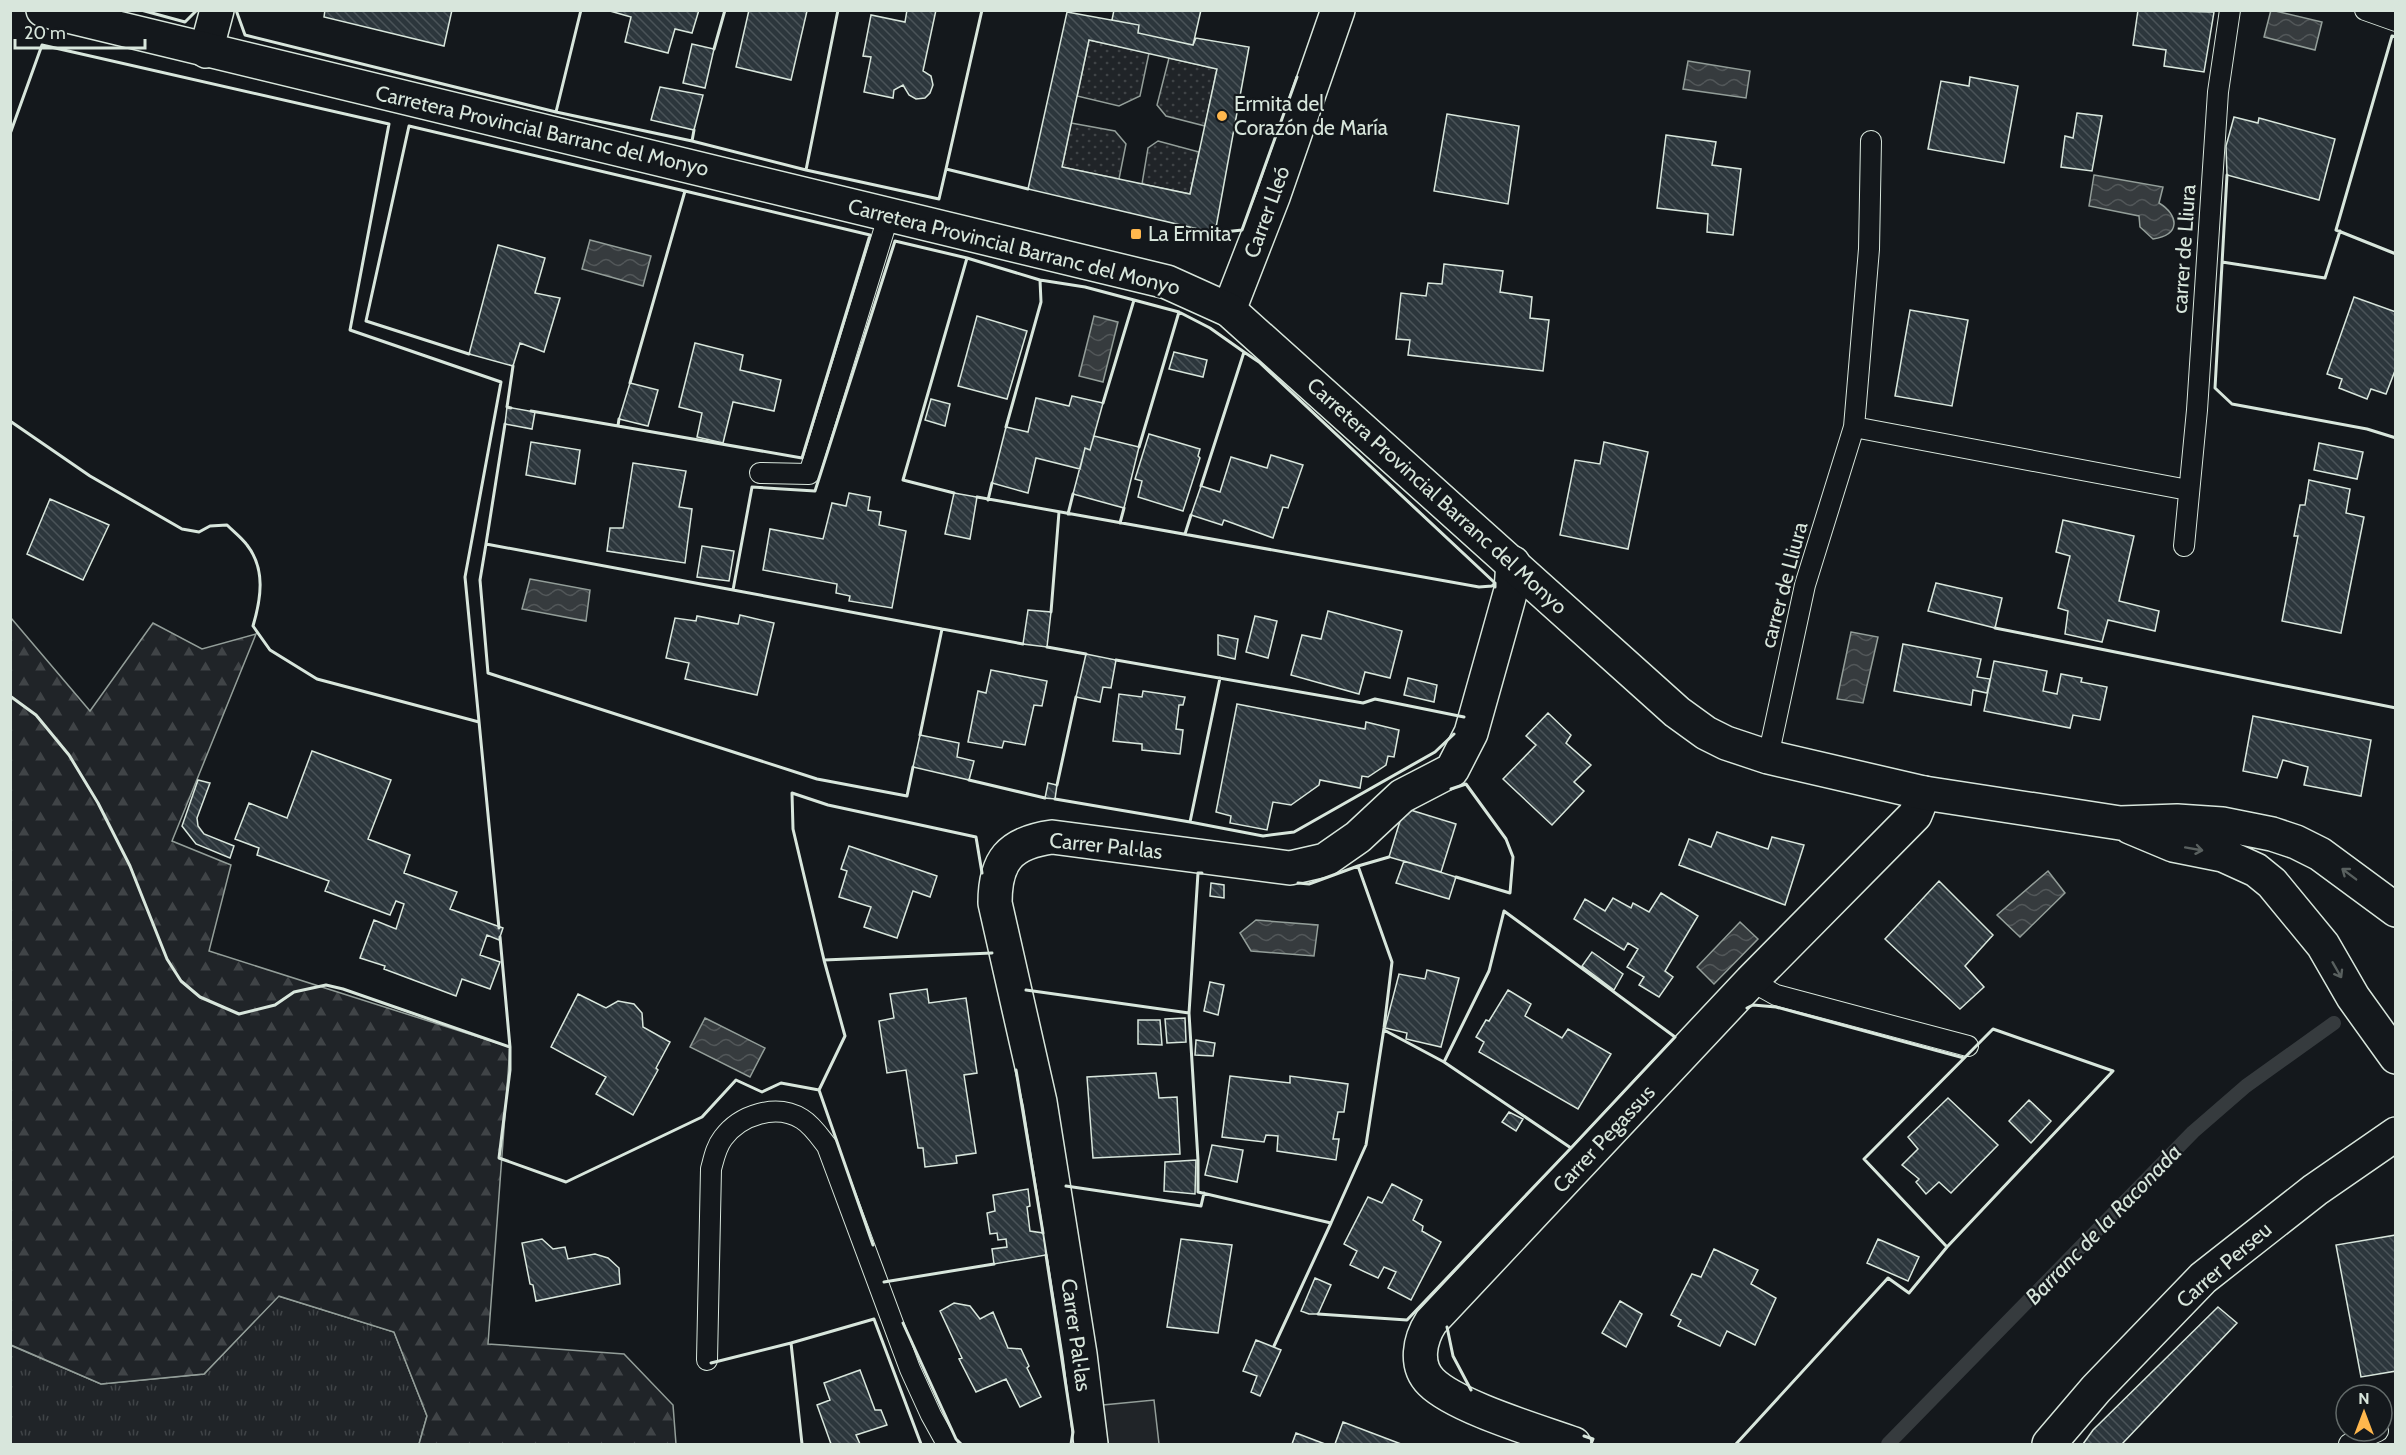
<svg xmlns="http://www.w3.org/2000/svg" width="2406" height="1455" font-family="Cabin,sans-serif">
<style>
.grass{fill:url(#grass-tufts);stroke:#939e99;stroke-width:1.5}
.forest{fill:url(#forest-firs);stroke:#939e99;stroke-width:1.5}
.park{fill:url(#park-dots);stroke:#939e99;stroke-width:1.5}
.pitch{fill:#202428;stroke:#939e99;stroke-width:1.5}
.water{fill:url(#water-waves);stroke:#939e99;stroke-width:1.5}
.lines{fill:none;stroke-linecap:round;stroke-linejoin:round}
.stream{stroke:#363b3e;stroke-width:14}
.building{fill:url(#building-back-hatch);stroke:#d8e6dc;stroke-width:1.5;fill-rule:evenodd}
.service-casing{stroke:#d8e6dc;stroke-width:22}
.minor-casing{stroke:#d8e6dc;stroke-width:36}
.tertiary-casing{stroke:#d8e6dc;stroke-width:36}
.service{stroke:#14181c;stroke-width:20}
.minor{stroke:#14181c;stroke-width:33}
.tertiary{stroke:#14181c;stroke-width:33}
.wall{stroke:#d8e6dc;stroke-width:3}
.oneway{stroke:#59605f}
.poi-dot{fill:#ffb74d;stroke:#14181c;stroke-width:2}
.labels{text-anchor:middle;stroke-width:4.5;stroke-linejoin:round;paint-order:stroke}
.poi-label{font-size:21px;fill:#d8e6dc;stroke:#14181c;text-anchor:start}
.street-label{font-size:21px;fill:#d8e6dc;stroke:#14181c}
.water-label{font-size:22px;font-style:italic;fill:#d8e6dc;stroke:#14181c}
</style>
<defs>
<pattern id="grass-tufts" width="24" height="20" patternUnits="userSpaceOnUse" patternTransform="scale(1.5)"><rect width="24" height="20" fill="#202428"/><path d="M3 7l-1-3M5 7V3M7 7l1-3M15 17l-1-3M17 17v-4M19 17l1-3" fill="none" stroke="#404447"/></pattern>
<pattern id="forest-firs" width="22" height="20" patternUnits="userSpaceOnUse" patternTransform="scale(1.5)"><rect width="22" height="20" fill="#202428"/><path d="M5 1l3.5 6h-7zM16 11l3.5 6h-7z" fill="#404447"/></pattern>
<pattern id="park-dots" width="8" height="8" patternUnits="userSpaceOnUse" patternTransform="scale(1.5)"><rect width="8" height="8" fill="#202428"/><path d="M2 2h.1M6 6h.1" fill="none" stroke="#404447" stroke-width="1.8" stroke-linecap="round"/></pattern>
<pattern id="water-waves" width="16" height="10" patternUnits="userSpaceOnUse" patternTransform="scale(1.5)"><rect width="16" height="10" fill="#363b3e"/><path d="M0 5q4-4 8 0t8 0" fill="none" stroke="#525759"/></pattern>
<pattern id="building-back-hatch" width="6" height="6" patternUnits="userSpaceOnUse" patternTransform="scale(1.5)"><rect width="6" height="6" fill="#2c363c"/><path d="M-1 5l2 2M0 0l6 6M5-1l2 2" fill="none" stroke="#4a5358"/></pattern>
</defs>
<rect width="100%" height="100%" fill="#14181c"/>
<path class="grass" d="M278,1296L394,1332L427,1416L419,1444H11L10,1345L101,1384L204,1374Z"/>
<path class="forest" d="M11,618L90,711L153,623L202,649L256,634L172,841L231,865L209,951L510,1047L488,1344L624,1354L673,1405L676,1444H419L427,1416L394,1332L279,1296L204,1374L101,1384L11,1345Z"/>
<path class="park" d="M1089,40L1149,53L1140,96L1119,106L1077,96Z
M1169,58L1217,69L1205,126L1166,116L1157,105Z
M1071,123L1115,131L1126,144L1119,179L1062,167Z
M1158,141L1199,152L1190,194L1142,184L1148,148Z"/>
<path class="pitch" d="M1154,1400L1159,1444H1108L1103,1405Z"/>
<path class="water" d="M2271,10L2322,22L2315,50L2264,37Z
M1688,61L1750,71L1746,98L1683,89Z
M2094,175L2163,187L2159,203C2179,215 2181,235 2153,239L2140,227L2139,216L2089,206Z
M590,240L651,256L643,286L582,269Z
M1094,316L1118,322L1103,382L1079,376Z
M530,579L590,590L586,621L522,609Z
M1851,632L1878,637L1863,703L1837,699Z
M2048,871L2065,893L2020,937L1997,915Z
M1256,920L1318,925L1314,956L1251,951L1240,933Z
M1740,922L1758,939L1714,984L1697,967Z
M705,1018L765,1048L750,1077L690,1047Z"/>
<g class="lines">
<path class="stream" d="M1888,1444L2193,1132L2246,1086L2334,1023"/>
</g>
<path class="building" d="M325,10H452L444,46L324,17Z
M699,10L692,33L675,29L668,53L625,42L631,17L610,11Z
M749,10L807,11L791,80L736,67Z
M907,10H936L923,71L931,76L933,85L930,93L925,98L916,99L909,95L903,85L894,90L893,98L864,92L871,57L863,56L871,15L905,22Z
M1114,10H1201L1193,45L1138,33L1139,25L1112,20Z
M2138,10L2214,12L2204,72L2164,66L2166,50L2133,45Z
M1067,12L1139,25L1138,33L1193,45L1196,38L1249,47L1215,233L1028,189ZM1089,40L1217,69L1190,194L1062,167Z
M692,44L714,49L705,88L683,83Z
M1970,77L2018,86L2004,163L1928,149L1941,81L1969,86Z
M660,87L703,95L694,130L651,120Z
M2077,113L2102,116L2092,171L2061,167L2065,136L2073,138Z
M1447,114L1519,126L1508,204L1434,191Z
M2234,117L2258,123L2259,118L2335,139L2319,200L2227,175L2226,146Z
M1666,135L1716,142L1712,165L1741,169L1733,235L1707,232L1708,214L1657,208Z
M498,245L545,258L535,293L560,298L544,352L520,343L513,366L469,354Z
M1444,264L1503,271L1500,292L1532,297L1530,318L1549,320L1543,371L1408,355L1410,340L1396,339L1401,293L1426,296L1428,283L1442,284Z
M2354,297L2396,312V368L2386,394L2371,389L2367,399L2339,388L2342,379L2327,374Z
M1910,310L1968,320L1952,406L1895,396Z
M977,316L1027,331L1007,399L958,386Z
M695,343L743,355L740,370L781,380L774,411L733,402L723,443L697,437L702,413L679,407Z
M1174,352L1207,360L1203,377L1169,369Z
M630,383L658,390L648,426L619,419Z
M1072,396L1103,403L1090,450L1085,448L1080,469L1036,458L1028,493L992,483L1006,427L1028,432L1036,398L1069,406Z
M931,399L950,404L945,426L925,420Z
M507,407L535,412L532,429L505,424Z
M1149,434L1200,449L1198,456L1200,458L1183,511L1138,497L1142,481L1135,479Z
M1094,436L1139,447L1124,508L1073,494L1085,448L1090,450Z
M531,442L580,450L575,484L526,475Z
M1604,442L1648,452L1628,549L1560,535L1575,460L1600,464Z
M2319,443L2363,452L2357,479L2314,470Z
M1271,455L1303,465L1288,508L1283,507L1273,538L1224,520L1222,525L1191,515L1201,486L1220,492L1231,457L1267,468Z
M633,463L686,471L679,507L692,509L685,563L607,551L610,528H623Z
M2309,480L2350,489L2346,513L2364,517L2341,633L2282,621L2298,536H2294L2300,505H2305Z
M849,493L870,497L868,510L881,512L879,525L906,531L892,608L849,601L850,596L836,593L837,584L763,570L770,529L823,539L832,503L846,506Z
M954,493L977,497L970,539L945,534Z
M50,499L109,525L83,580L27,554Z
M2063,520L2134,536L2119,601L2159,611L2155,631L2108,620L2102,642L2065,634L2068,611L2058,608L2070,556L2056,552Z
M702,546L734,551L729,581L697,577Z
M1936,583L2002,598L1995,628L1928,611Z
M1028,610L1051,612L1047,647L1023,644Z
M1328,611L1402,631L1390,678L1365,672L1359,694L1291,675L1302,635L1321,639Z
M740,615L774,623L757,695L685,679L689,663L666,658L675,618L696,621L697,616L738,624Z
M1255,616L1277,621L1268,658L1246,652Z
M1218,635L1238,639L1235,659L1218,655Z
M1903,644L1981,659L1977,677L1990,679L1987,693L1973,690L1971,705L1894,691Z
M1086,654L1116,660L1111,688L1103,687L1100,702L1076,697Z
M1994,661L2047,671L2043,691L2057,694L2061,674L2082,678L2081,682L2107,687L2100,720L2073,715L2070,728L1984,711Z
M991,670L1047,681L1042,706L1034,705L1025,745L1004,741L1002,748L968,742L978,691L986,693Z
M1408,678L1437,685L1434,702L1404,695Z
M1143,691L1185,697L1183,705H1179L1176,729L1183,730L1180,754L1142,750V744L1113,741L1119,694L1142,697Z
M1237,704L1365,729L1366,722L1399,730L1394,757L1388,756L1386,765L1368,777L1362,776L1360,788L1320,780L1319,785L1291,805L1273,802L1267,830L1230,823L1231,816L1216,812Z
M1548,713L1571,735L1566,743L1591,765L1574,782L1584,791L1552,825L1503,779L1536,745L1526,736Z
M2253,716L2371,740L2361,796L2304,785L2308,767L2283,760L2277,778L2243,771Z
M920,735L959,743L957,757L974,761L969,780L913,767Z
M312,751L391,780L368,839L410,855L404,873L457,892L450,909L503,928L499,940L487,935L480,955L500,962L490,989L462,979L456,996L384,969L385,966L360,958L374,920L396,929L404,904L396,901L390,915L325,891L329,881L257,855L259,848L235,839L249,803L287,818Z
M198,780L210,783L197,818L198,826L204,834L234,846L230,858L196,844L182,826Z
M1048,783L1057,785L1055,799L1045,798Z
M1404,808L1456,824L1441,872L1389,857Z
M1717,832L1768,849L1772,837L1804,845L1785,905L1679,865L1689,839L1711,847Z
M849,846L937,876L930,897L913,891L897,938L864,927L871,907L839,897L847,871L841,869Z
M1404,861L1456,877L1449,899L1396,883Z
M1939,881L1993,935L1965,966L1984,987L1960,1009L1885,939Z
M1211,883L1224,885V898L1210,896Z
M1661,893L1698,916L1665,971L1673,977L1659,997L1639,985L1644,977L1627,967L1638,949L1628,943L1624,950L1574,919L1585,899L1605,911L1613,898L1631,908L1633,903L1649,912Z
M1592,952L1623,974L1614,990L1582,966Z
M1427,970L1459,978L1441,1047L1406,1039L1407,1033L1385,1028L1399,974L1425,979Z
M1210,982L1224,985L1218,1015L1204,1011Z
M927,989L929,1003L966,998L977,1073L964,1075L976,1153L956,1156L957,1163L925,1167L923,1148H918L906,1070L887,1073L879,1021L894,1018L890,994Z
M1508,990L1531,1004L1525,1016L1562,1038L1568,1029L1611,1054L1578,1109L1479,1052L1484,1042L1476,1037L1486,1020L1489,1021Z
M578,994L606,1008L618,1001L634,1004L642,1013L643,1027L670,1042L656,1068L658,1070L633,1115L596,1094L606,1077L551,1047Z
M1185,1018L1186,1042L1167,1043L1165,1019Z
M1138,1020H1160L1162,1045L1138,1044Z
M1196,1040L1215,1043L1213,1056L1195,1055Z
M1156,1073L1159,1098L1177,1097L1180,1154L1093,1158L1087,1077Z
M1230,1076L1290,1083V1076L1348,1084L1344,1112H1338L1333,1139H1339L1336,1160L1277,1151L1278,1136L1266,1135L1264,1142L1222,1137Z
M1948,1098L1998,1145L1951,1193L1939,1182L1926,1194L1916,1182L1919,1179L1902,1165L1918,1149L1908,1137Z
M2029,1100L2051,1121L2031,1143L2009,1121Z
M1509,1112L1523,1119L1516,1131L1502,1122Z
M1212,1145L1243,1150L1237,1182L1205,1175Z
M1196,1160L1195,1194L1164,1191L1165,1162Z
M1392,1184L1422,1200L1413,1220L1423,1226L1422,1231L1441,1242L1411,1300L1388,1288L1396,1272L1384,1267L1378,1278L1350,1265L1357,1251L1344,1244L1368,1197L1382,1203Z
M1028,1189L1030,1206L1027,1207L1030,1231L1043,1233L1046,1255L994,1264L992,1249L1007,1247L1006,1239L998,1240L997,1233L990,1234L987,1213L995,1211L993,1195Z
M2396,1235V1371L2361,1377L2336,1245Z
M542,1239L553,1249L565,1247L568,1259L595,1254L608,1258L619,1268L620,1284L536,1301L533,1285L530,1284L522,1243Z
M1181,1239L1232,1245L1218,1333L1167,1327Z
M1878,1239L1919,1257L1908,1281L1867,1263Z
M1714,1249L1758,1270L1751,1284L1776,1298L1755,1345L1727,1331L1720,1346L1678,1326L1681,1320L1671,1315L1692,1274L1701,1277Z
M1315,1278L1331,1285L1318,1314H1309L1301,1311Z
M1620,1301L1642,1314L1626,1347L1602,1333Z
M954,1303L970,1306L980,1319L993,1312L1008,1348L1021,1349L1029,1366L1027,1368L1041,1397L1020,1407L1006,1379L976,1392L959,1359L962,1358L940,1311Z
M2218,1307L2237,1323L2122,1444H2083L2093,1430Z
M1256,1340L1281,1350L1260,1396L1251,1392L1257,1376L1243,1371Z
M860,1370L875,1410H881L887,1425L856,1435L860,1444H831L817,1405L830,1400L824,1383Z
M1343,1422L1401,1444H1335Z
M1296,1433L1325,1444H1292Z"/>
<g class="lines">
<g class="service-casing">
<path id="service" d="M2365,10L2396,21
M1854,427L1869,249L1871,141
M760,473L809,474L889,214
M2184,546L2197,410L2218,92L2230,10
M1768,757L1805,585L1854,427L2188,490
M1751,981L1776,995L1968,1046
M707,1360L711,1169C714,1158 716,1147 723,1138C740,1115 776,1103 802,1119C812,1125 820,1137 827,1146L910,1369L931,1415L947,1444
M2349,1444L2378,1431"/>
</g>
<g class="minor-casing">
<path id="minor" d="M206,51L217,10
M1229,310L1273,197L1338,10
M1091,1444L1080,1354L1040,1102L995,903C995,861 1009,843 1052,837L1290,868L1325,860L1358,837L1402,796L1452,770L1471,733L1511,590L1513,563
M1574,1444C1538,1431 1456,1407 1431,1382C1414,1365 1420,1339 1431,1322L1751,981L1915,815L1924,793
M2049,1444L2096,1389L2203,1278L2315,1190L2396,1134"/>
</g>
<g class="tertiary-casing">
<path id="tertiary" d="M43,10L1167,282L1229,310L1677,712L1706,733L1726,743L1768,757L1924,793L2120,823L2177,821L2222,824L2272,834L2296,842L2320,854L2396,910
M2130,827L2173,845L2223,855L2256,870L2272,883L2323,945L2353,997L2396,1057"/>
</g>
<use href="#service" class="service"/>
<use href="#minor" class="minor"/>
<use href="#tertiary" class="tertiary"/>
<path class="wall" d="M141,10L185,22L197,10
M236,10L245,35L556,112
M581,10L556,112L692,141
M838,10L806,170L939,199L946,169
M982,10L946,169L1028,189
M2396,37L2392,36L2336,230L2396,254
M714,49L725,10
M694,130L692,141L806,170
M10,134L42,45L389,124L350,330L501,382L465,577L499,928
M2227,175L2215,388L2232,404L2367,429L2396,438
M1215,233L1242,230L1297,77
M2222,262L2325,278L2340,231
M1040,280L1085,287L1134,300
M469,354L366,321L409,126L685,191
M1103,403L1134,300L1179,312
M511,408L507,407L513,366
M531,411L618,426
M619,419L618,426L802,458L870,235L685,191L630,383
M10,421L90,476L182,529L199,532L210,526L227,525C234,532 242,538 247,545C266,569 261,599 253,626L270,650L317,679L479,722
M505,424L486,544L733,590
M1139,447L1179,312L1210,328L1244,352
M1201,486L1244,352L1259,362L1495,583
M954,493L903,480L967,258L1040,280L1041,302L1006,427
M977,497L1479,587L1492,586L1495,583V587
M988,500L992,483
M1068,514L1073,494
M1120,523L1124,508
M1185,534L1191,515
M486,544L480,580L488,673L817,779L907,796L913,767
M1051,612L1059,512
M1995,628L2396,708
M942,629L733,590L752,487L815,491L895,241L967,258
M1047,647L1086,654
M1116,660L1363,703L1375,699L1464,717
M10,696L36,715L69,755L98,803L130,866L167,959L181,981L200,997L239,1014L275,1005L294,992L326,985L343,989L510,1047L500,937
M920,735L942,629L1023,644
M969,780L1045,798
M1057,785L1076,697
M1451,789L1466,784L1506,839L1513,857L1510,893L1456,877
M1055,799L1190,822L1220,678
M1190,822L1263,836L1294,832L1435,752L1454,734
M1358,866L1389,857
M824,960L793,829L792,793L828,805L976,837L982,873
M1026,990L1189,1013L1198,1160V1192L1331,1223L1366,1145L1384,1028L1392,962L1358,866L1309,884L1298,883
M1747,1008L1753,1005L1776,1007L1964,1058
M1189,1013L1198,873H1202
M1993,1029L2113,1071L1947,1247L1864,1159Z
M510,1047V1070L499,1158L566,1182L702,1117L736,1080L762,1092L781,1083L819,1090
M1444,1062L1489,971L1504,911L1675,1037L1571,1148
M1016,1070L1043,1233
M1066,1186L1201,1206L1204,1193
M873,1245L819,1090L845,1036L824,960L992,953
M1046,1255L1073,1432L1071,1444
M884,1282L994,1264
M1318,1314L1407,1320L1571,1148L1444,1062L1384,1030
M903,1323L956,1439L961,1444
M1447,1327L1453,1356L1471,1390
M791,1343L874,1319L921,1444
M1274,1346L1331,1223
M711,1363L791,1343L802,1444
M1584,1436L1593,1439L1591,1444
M1736,1444L1888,1278L1909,1293L1947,1247"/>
</g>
<defs><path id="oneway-shaft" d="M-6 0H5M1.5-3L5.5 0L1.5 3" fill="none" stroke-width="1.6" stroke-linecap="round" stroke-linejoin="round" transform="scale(1.5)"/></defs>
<g class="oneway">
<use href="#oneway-shaft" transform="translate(2194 849) rotate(10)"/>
<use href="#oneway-shaft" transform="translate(2349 874) rotate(-143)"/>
<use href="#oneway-shaft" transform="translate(2337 970) rotate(60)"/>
</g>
<g class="poi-dot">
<circle cx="1222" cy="116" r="6"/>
<rect x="1130" y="228" width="12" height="12" rx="3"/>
</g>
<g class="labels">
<g class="poi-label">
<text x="1234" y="111">Ermita del<tspan x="1234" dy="24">Corazón de María</tspan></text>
<text x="1148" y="241">La Ermita</text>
</g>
<g class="street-label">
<text transform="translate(542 131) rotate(13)" y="7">Carretera Provincial Barranc del Monyo</text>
<text transform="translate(1267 212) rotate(-70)" y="7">Carrer Lleó</text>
<text transform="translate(1014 247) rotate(14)" y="7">Carretera Provincial Barranc del Monyo</text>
<text transform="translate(2184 249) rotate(-86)" y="7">carrer de Lliura</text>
<text transform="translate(1437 496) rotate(42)" y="7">Carretera Provincial Barranc del Monyo</text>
<text transform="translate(1784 585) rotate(-75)" y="7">carrer de Lliura</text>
<text transform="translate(1106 846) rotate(6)" y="7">Carrer Pal·las</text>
<text transform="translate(1604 1139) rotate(-47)" y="7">Carrer Pegassus</text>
<text transform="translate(2224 1265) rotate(-41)" y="7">Carrer Perseu</text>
<text transform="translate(1076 1335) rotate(82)" y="7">Carrer Pal·las</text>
</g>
<g class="water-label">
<text transform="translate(2103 1224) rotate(-46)" y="8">Barranc de la Raconada</text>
</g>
</g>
<rect width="2406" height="1455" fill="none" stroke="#d8e6dc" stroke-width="24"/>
<g transform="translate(2364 1413)"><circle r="28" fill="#14181c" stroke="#626a69" stroke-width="1.5"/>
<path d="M0-4.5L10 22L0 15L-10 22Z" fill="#ffb74d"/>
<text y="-9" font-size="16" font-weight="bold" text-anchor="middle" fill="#d8e6dc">N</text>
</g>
<path d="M15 39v9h130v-9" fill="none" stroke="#d8e6dc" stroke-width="3"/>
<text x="24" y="39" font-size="18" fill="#d8e6dc" stroke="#14181c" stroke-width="4.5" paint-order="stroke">20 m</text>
</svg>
